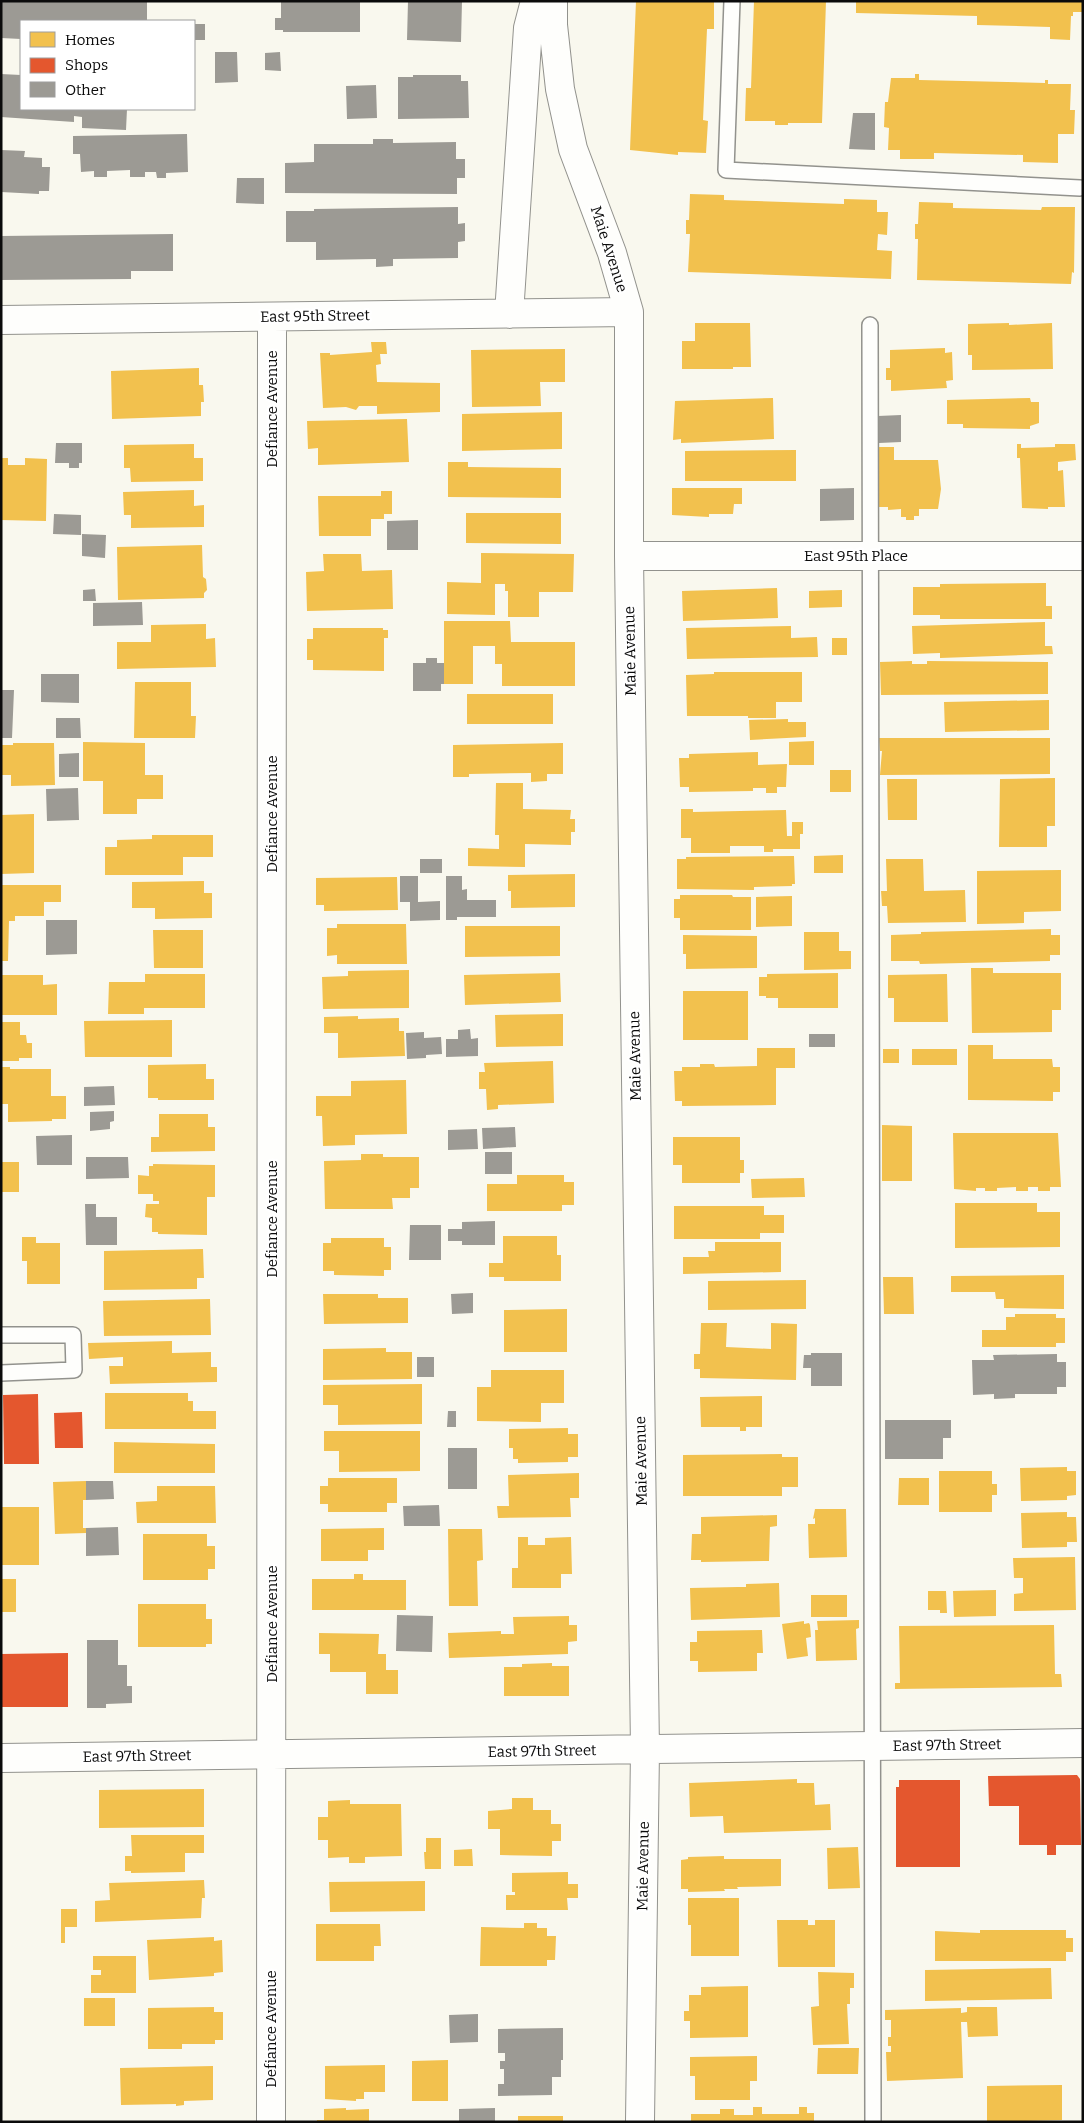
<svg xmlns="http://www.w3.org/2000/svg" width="1084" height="2123" font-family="Bitter,serif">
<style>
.homes{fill:#f2c14e}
.shops{fill:#e4572e}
.building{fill:#9c9a94}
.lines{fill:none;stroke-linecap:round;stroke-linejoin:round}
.service-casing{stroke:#92928d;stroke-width:18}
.minor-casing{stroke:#92928d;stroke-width:30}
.service{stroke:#fefefc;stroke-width:15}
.minor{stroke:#fefefc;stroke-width:28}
.labels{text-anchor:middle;stroke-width:5;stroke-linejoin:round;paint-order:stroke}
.street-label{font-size:15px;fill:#0b0b0b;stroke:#fff}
</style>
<rect width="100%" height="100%" fill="#f9f8ee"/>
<path class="homes" d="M636,1H714V29H707L703,120L708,121L706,153L678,152V155L630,150Z
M754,1H826L822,123H788V125H775V121H745L746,88H751Z
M856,1H1083V12H1073V16H1071L1070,40L1050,39V27L977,25V16L856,13Z
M915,74H919V80L1045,83V80H1048V84H1071L1070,110H1075L1074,134H1058V163L1023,162V155L934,153V159H900V150H888L889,128L884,127L885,102H888L891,78H915Z
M690,194L724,195V200L844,204V199L877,200V212H888L887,235L878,234L877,250L892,251L891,279L688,272L690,234H686V220H689Z
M919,202L953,203V208L1041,210L1042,207H1075L1074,273L1072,272L1071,284L917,280L918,239H915V224H918Z
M695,323H750L751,367H733V369H682V341H695Z
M1009,323V325L1052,323L1053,369L972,370V355H968V324Z
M371,342H386L387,354H380L381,364L376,365L377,382L440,383V412L377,414V406H359L356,410L346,407L323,408L320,353H330V355L372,352Z
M945,348V353L952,352L953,380L946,381L947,388L891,391V380H886V368H890V350Z
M565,349V382H540L541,406L472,407L471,350Z
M199,368V385H203L204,402H201V416L112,419L111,371Z
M773,398L774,439L681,443V439L673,440L675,401Z
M1030,398L1031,402H1039V423L1030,426V429L963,428V424H947V400Z
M562,412V449L462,451V414Z
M407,419L409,462L318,465V448L308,449L307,421Z
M194,444V458H203V481L131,482L130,468H124V445Z
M1017,444H1021V448L1055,447V444H1075L1076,460L1058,462V471L1063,470L1065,507H1048V509L1022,508L1020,458H1017Z
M875,447H894V460H938L941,489L938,509H919V516H914V520H906V517H901V509L888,510V507H875Z
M796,450V481H685V451Z
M1,458H8V465H25V458L47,459L46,521L1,520Z
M448,462H468V467L561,468V498L448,497Z
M672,488H742V504H734L733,514H709V517L672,515Z
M194,490V506L204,505V527L131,528V515H124L123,492Z
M381,491H392V514H384V519H371V536H319L318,496H381Z
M466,513H561V544L466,543Z
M202,545L203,577L206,579L207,590L204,593V598L118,600L117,547Z
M481,553L574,554L573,592H539V617H508V591H505V584H495V615L447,614V582L481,583Z
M323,554H361L362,571L392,570L393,609L307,611L306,572L324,571Z
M1046,583V606H1052V619H940V615H913V587H940V584Z
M777,588L778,618L683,621L682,591Z
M842,590V607L809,608V591Z
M444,621H510L511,642H575V686H502V664H495V646H473V684H444Z
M1045,622V646H1052L1053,654L940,658V653L913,654L912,626Z
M206,624V639L215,638L216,667L117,669V642H151V625Z
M791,626V638L817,637L818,657L687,659L686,628Z
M313,628H383V630H388V638H384V671L313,670V660H307V639H313Z
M832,638H847V655H832Z
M912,661V664H927V661L1048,662V694L881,695L880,662Z
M714,672H802V702H776V718H748V716H687L686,675L714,674Z
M135,682H191V716H196L195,738H134Z
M467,694H553V724H467Z
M1049,700V730L945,732L944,702Z
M788,719V722H806V737L750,740L749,720Z
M879,738H1050V774L880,775L882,751H880Z
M814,741V765H789V742Z
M83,742L145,743V775H163V799H137V814H103V781H83Z
M13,743H54L55,785L11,786V775H1V745H13Z
M563,743V774H547V781L531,782V773L469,774V777H453V745Z
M758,752V765L787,764L786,787H777V793H766V788H753V791L689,792V787H680L679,758H689V754Z
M830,770H851V792H830Z
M1055,778V826H1047V847H999L1000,779Z
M887,779H917V820H888Z
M496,783H523V809L571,810L570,819H575V832H571V845L525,844V867L468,866V848L499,849V835H495Z
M681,809H693V812L786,810L787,836H792V822H803V834H800V849H773V852H764V846H730V853H691V838H681Z
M34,814V873L1,874V815Z
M152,835H213V857H183V875H105V847H117V840L152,839Z
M843,855V873H814V856Z
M794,856L795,884H792V886L754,887V890L677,889V859H686V857Z
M886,859H923L924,891L965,890L966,922L888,923L887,906H882L881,891H887Z
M1061,870V911L1024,912V923L977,924V871Z
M575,874V907L511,908V891H508V875Z
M397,877L398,910L324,911V905H316V878Z
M204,881V893H212V918L155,919V908H132V882Z
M1,885H61V902H44V916H15V921H9L8,961H1Z
M680,895H732L733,897H751V930H680V918H674V899H680Z
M792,896V926L756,927V897Z
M337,924H406L407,964H337V955L327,956V928H337Z
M465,926H560V956L465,957Z
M1051,929V935H1060V955H1050V961L920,964L919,961H891V935L921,934V932Z
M153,930H203V968H154Z
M804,932H839V951H851V969L804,970Z
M683,935L757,936V968L686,969V954H683Z
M971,968H993V973H1061V1010H1052V1032L972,1033Z
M409,970V1008L323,1009L322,977L348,976V971Z
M560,973L561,1002L465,1005L464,975Z
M838,973V1008H778V998H766V996H759V977H767V974Z
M145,974H205V1008H144V1014H108L109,982H145Z
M947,974L948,1022H894V998H888V975Z
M1,975H43V985L57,984V1015H1Z
M683,991H748V1040H683Z
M563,1014V1046L496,1047L495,1015Z
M358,1016V1019L399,1018V1031H404L405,1056L338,1058V1033H324V1017Z
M172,1020V1057H85L84,1021Z
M1,1022H20V1035H26L27,1043H32V1058H19V1061H1Z
M968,1045H993V1059H1052L1053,1067H1060V1092H1053V1101L968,1100Z
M757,1048H795V1068H776V1105L682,1106V1101H675L674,1071H682V1067H700V1064H714L715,1067L757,1066Z
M883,1049H899V1063H883Z
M912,1049H957V1065H912Z
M553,1061L554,1103L498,1105V1109L487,1110L486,1089H479V1072H485L484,1063Z
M206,1064V1079H214V1100H158V1098H148V1065Z
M1,1067H10V1069H51V1096H66V1119H52V1121L8,1122V1104H1Z
M406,1080L407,1134L355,1135V1145L323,1146L322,1116H316V1096H351V1081Z
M159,1114H208V1127H215V1151L151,1152V1137H159Z
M882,1125L912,1126V1181H882Z
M953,1133H1058L1061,1187H1050V1191H1038V1187H1028V1191H1016V1187L997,1188V1191H985V1188H976V1191L954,1189Z
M673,1137H740V1160H744V1173H740V1183H682V1165H673Z
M361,1154H383V1157H419V1188H410V1198H392L393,1209H325L324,1161L361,1160Z
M1,1162H19V1192H1Z
M153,1164L215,1165V1197H207V1235L158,1234V1232H152V1218L145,1217L146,1204H159V1201H153V1194H138V1175L149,1176V1166H153Z
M517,1175H564V1182H574V1205H562V1211H487V1184H517Z
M804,1178L805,1197L752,1198L751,1179Z
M955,1203H1037V1212H1060V1247L955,1248Z
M674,1206H764V1215H784V1233H760V1239H674Z
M503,1236H557V1255H561V1281H504V1277H489V1263H503Z
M22,1237H36V1243H60V1284H27V1261H22Z
M331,1238H384V1247H391V1270H384V1276L334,1275V1271H323V1243H331Z
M715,1242H781V1272L683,1274V1257H709L708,1251H715Z
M203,1249L204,1278H197V1289L104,1290V1251Z
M1064,1275V1309L1004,1308V1299H996L995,1292H951V1276Z
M883,1277H913L914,1314H884Z
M806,1280V1309L708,1310V1281Z
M323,1294H378V1298H408V1323L324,1324Z
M210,1299L211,1335L104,1336L103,1301Z
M567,1309V1352H504V1310Z
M1015,1314H1056V1318H1065V1343H1056V1347H982V1330H1006V1317H1015Z
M701,1323H727L726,1347L771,1349V1323L797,1324L796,1380L700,1378V1369H694V1354H700Z
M172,1341V1353L211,1352V1367H217V1382L110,1384L109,1366H123V1357L89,1359L88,1343Z
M386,1348V1352H412V1379L323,1380V1349Z
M491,1370H564V1403H541V1422L477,1421V1387H491Z
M422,1384V1424L338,1425V1405H323V1385Z
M105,1393H188V1401H193V1411H216V1429H105Z
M762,1396V1427H746V1431H740V1427H701L700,1397Z
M568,1428V1434H578V1457H568V1462L518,1463V1459H513V1448H509V1429Z
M324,1431H420V1471L339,1472V1451H324Z
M114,1442L215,1444V1473H114Z
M782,1454V1457H798V1487H782V1496H683V1455Z
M1067,1467V1471H1076V1495L1067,1496V1500L1021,1501L1020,1468Z
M939,1471H992V1484H997V1495H992V1512H939Z
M579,1473V1498H570L571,1517L498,1518L497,1506H509L508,1475Z
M328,1478H397V1503H387V1512H328V1504H320V1486H328Z
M899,1478H929V1505H898Z
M86,1481V1500H83V1528H86V1533L55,1534L53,1482Z
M157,1486H215L216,1523H137L136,1502L157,1501Z
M1,1507H39V1565H1Z
M815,1509H846L847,1557L809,1558L808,1524H815V1518L813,1519Z
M1067,1512V1517H1076L1077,1542H1067V1547L1022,1548L1021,1513Z
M777,1515V1526L770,1527L769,1561L701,1562V1560H691L692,1534H701V1517Z
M384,1528V1550H368V1561H321V1529Z
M448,1529H482L483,1560L477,1561L478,1606H449Z
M143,1534H207V1546H215V1569H208V1580H143Z
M518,1537H528V1545H545V1538L571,1537L572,1574H561V1588H512V1568H518Z
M1075,1557L1076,1610L1014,1611V1594L1023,1593V1578H1014L1013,1558Z
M354,1574H363V1580H406V1610H312V1579H354Z
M1,1579H16V1612H1Z
M779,1583L780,1617L691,1620L690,1588L738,1587H746V1584Z
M996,1590V1616L954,1617L953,1591Z
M928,1591H946L947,1613H940V1610H928Z
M811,1595H847V1617H811Z
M138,1604H206V1619H212V1644H206V1647H138Z
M569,1616V1625H577V1641L568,1642V1654L449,1658L448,1633L501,1631V1634H514L513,1617Z
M859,1620V1628L856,1629L857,1660L816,1661L815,1630H818L817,1621Z
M804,1621V1624L809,1623L810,1625L811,1637L806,1638L808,1656L787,1659L782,1624Z
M1054,1625L1055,1674H1061L1062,1687L895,1689V1683H900L899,1626Z
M762,1630L763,1653H757V1671L698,1672V1661H690V1642H697V1631Z
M319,1633L379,1634L378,1654H386V1670H398V1694H366V1672H330V1654H319Z
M552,1663V1666H569V1696H504V1667H522V1664Z
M797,1779V1783H814L815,1805L830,1804L831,1830L724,1833L723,1816L690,1817L689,1783Z
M204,1789V1827L99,1828V1790Z
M512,1798H533V1810H551V1824H561V1841H552V1856L500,1855V1829H488V1811L512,1809Z
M350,1800V1804H401L402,1856L365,1857V1863H349V1857L328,1858V1840H318V1817H328V1801Z
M131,1835H204V1853H185V1872L131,1873V1871H125V1856H132Z
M426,1838H441V1869H425L424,1852H426Z
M858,1847L860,1888L828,1889L827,1848Z
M472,1849L473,1866H454V1850Z
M724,1856V1859H781V1886L737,1887L738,1889H724L725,1891L688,1892V1889H681V1860L688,1859V1857Z
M568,1872V1884H578V1898H567L568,1910H506V1895H515V1892H512V1873Z
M204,1880L205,1898H202L201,1918L95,1922V1901L110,1900L109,1883Z
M425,1881V1911L330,1912L329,1882Z
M688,1898H739V1956H691V1925H688Z
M61,1909H77V1927H65V1943H61Z
M777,1920H808V1925H815V1920H835V1967H778Z
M524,1923H537V1928H547V1936H556L555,1960H547V1966H480L481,1927L524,1928Z
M316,1924H380L381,1946H374V1961H316Z
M980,1930H1066V1938H1073V1952H1066V1961H935V1931L980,1933Z
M214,1937V1941L222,1940L223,1972L214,1973V1976L149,1980L147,1940Z
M93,1956H136V1993H91V1975H101V1970H93Z
M1051,1968L1052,1999L925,2001V1970Z
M818,1972L854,1973V1988H850V2004H847L849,2044L813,2045L811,2007L819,2006Z
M748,1986V2037L690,2038V2021H684V2011H689V1995H701V1987Z
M84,1998H115V2026H84Z
M214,2007V2012H223V2040H215V2044H182V2049H148V2008Z
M967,2007H997L998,2036L968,2037L967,2022H961L963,2078L887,2081L886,2052H891V2046H888V2037H891V2020H885V2010L961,2008V2013L967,2012Z
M818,2048H859L858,2074H817Z
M757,2056V2081H750V2100H695V2076H690V2057Z
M448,2060V2101H412V2061Z
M385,2065V2092H364V2099H356V2101L325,2099V2066Z
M213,2066V2100L184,2101V2105L176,2106V2104L121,2105L120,2068Z
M1062,2085V2120L987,2122V2086Z
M753,2107H762V2114H799V2107H807V2113H814V2122H691V2114H720V2109H734V2115H753Z
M346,2108V2110L369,2109V2122H317V2120H324V2109Z
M518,2116H563V2122H518Z"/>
<path class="shops" d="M38,1394L39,1464H4L3,1395Z
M82,1412L83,1448H55L54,1413Z
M68,1653V1707H1V1654Z
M1077,1775L1080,1779L1081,1845H1056V1855H1047V1845H1019V1806H989L988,1776Z
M899,1780H960V1867H896V1787H899Z"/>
<path class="building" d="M1,1H147V21H21V39L1,38Z
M281,1H360V32H283V30H275V18H281Z
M408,1H462L461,42L407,40Z
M194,24H205V40H194Z
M215,52H237L238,82L215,83Z
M280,52L281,71L265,70V53Z
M1,74L21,75V109H127L126,130L82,128V117L74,116V122L1,117Z
M413,75H461V81H468L469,118L398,119V77H413Z
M376,85L377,118L347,119L346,86Z
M853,113H875V150L849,149Z
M187,134L188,172L166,173V178H157L156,172H145V177H130V170L107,171V177H94V171L81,172L80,154H73V136Z
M373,139H393V143L456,142V159H465V178H457V194L285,193V163L314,162V144H373Z
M1,150L25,151L24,157L42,158V167H50L49,191H39V194L1,192Z
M237,178H264V204L236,203Z
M458,207V224L465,223V241L458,242V258L393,259V266L376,267V259L316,260V242H286V211H314V209Z
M173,234V271H131V279L1,280V236Z
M901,415V442L879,443L878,416Z
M56,443H82V463H79V468H69V463H55Z
M854,488V520L820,521V489Z
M54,514L81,515V535L53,534Z
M418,520V550H387V521Z
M82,534L106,535L105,558L82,556Z
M95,589L96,601H83V590Z
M142,602L143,625L93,626V603Z
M426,658H437V663H444V684H441V691H413V663H426Z
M41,674H79V703L41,702Z
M1,690H14L12,738H1Z
M56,718H80L81,738H56Z
M79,753V777H59V754Z
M78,788L79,820L47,821L46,789Z
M420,859H442V873H420Z
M400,876H418V902L440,901V920L410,921V902H400Z
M446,876H462V890L467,889V900H496V917H457V920H446Z
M46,920H77V954L46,955Z
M470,1029L471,1039L478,1038V1056L446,1057V1039H458V1030Z
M424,1032V1038L441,1037L442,1054L426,1055V1058L407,1059L406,1033Z
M809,1034H835V1047H809Z
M114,1086L115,1105L84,1106V1087Z
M114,1111V1121L110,1122V1129L90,1131V1112Z
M515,1127L516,1147L483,1149L482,1128Z
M477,1129L478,1149L448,1150V1130Z
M72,1135V1165H37L36,1136Z
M485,1152H512V1174H485Z
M86,1157H128L129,1178L86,1179Z
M85,1204H96V1217H117V1245H86Z
M495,1221V1245H462V1241H448V1229H462V1222Z
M410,1225H441V1260H409Z
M473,1293V1313L452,1314L451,1294Z
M811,1353H842V1386H811V1368H803L804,1355H811Z
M1057,1354V1362H1066V1387H1057V1394H1015V1398L994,1399V1394L973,1395L972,1360H994L993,1355Z
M417,1357H434V1377H417Z
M448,1411H456V1427H447Z
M885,1420H951V1438H943V1459H885Z
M448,1448H477V1489H448Z
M86,1481H113L114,1499L86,1500Z
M439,1505L440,1526H404L403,1506Z
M118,1527L119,1555L86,1556V1528Z
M397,1615L433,1616L432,1652L396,1651Z
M87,1640H118V1665H127V1686H132V1703L106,1704V1708H87Z
M478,2014V2042L450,2043L449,2015Z
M563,2028V2060H561V2077H552V2095L498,2096V2084H504V2069H500V2061H505V2053H498V2029Z
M495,2108V2122H459V2109Z"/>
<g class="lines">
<g class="service-casing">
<path id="service" d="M732,1L726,170L1080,188
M870,325L873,2122
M1,1335H73L74,1370L1,1373"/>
</g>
<g class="minor-casing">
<path id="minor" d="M553,1V25L560,89L573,149L612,253L629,312V556L645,1750L640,2122
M509,314L528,28L535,1
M1,320L629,312
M629,556H1083
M1,1758L1083,1743
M271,2122L272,317"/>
</g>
<use href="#service" class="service"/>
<use href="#minor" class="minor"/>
</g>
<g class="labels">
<g class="street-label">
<text transform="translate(609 249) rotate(72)" y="5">Maie Avenue</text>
<text transform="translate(315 316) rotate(-1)" y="5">East 95th Street</text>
<text transform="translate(272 409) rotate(-90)" y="5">Defiance Avenue</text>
<text x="856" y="561">East 95th Place</text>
<text transform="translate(630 651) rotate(-91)" y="5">Maie Avenue</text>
<text transform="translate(272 814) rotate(-90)" y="5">Defiance Avenue</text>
<text transform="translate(635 1056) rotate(-91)" y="5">Maie Avenue</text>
<text transform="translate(272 1219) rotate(-90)" y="5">Defiance Avenue</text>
<text transform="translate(641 1461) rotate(-91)" y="5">Maie Avenue</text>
<text transform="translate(272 1624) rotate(-90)" y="5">Defiance Avenue</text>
<text transform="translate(947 1745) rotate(-1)" y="5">East 97th Street</text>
<text transform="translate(542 1751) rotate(-1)" y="5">East 97th Street</text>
<text transform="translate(137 1756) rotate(-1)" y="5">East 97th Street</text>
<text transform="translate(643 1866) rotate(-89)" y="5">Maie Avenue</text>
<text transform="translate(271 2029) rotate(-90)" y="5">Defiance Avenue</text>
</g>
</g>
<rect width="1084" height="2123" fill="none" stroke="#0b0b0b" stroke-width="5"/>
<rect x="20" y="20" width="175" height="90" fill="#ffffff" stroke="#9d9d9d"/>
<rect x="30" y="32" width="25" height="15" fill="#f2c14e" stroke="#9d9d9d"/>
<text x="65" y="45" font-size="15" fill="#0b0b0b">Homes</text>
<rect x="30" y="58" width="25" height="15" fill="#e4572e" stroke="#9d9d9d"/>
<text x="65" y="70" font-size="15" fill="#0b0b0b">Shops</text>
<rect x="30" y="82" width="25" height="15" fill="#9c9a94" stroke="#9d9d9d"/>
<text x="65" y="95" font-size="15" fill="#0b0b0b">Other</text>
</svg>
